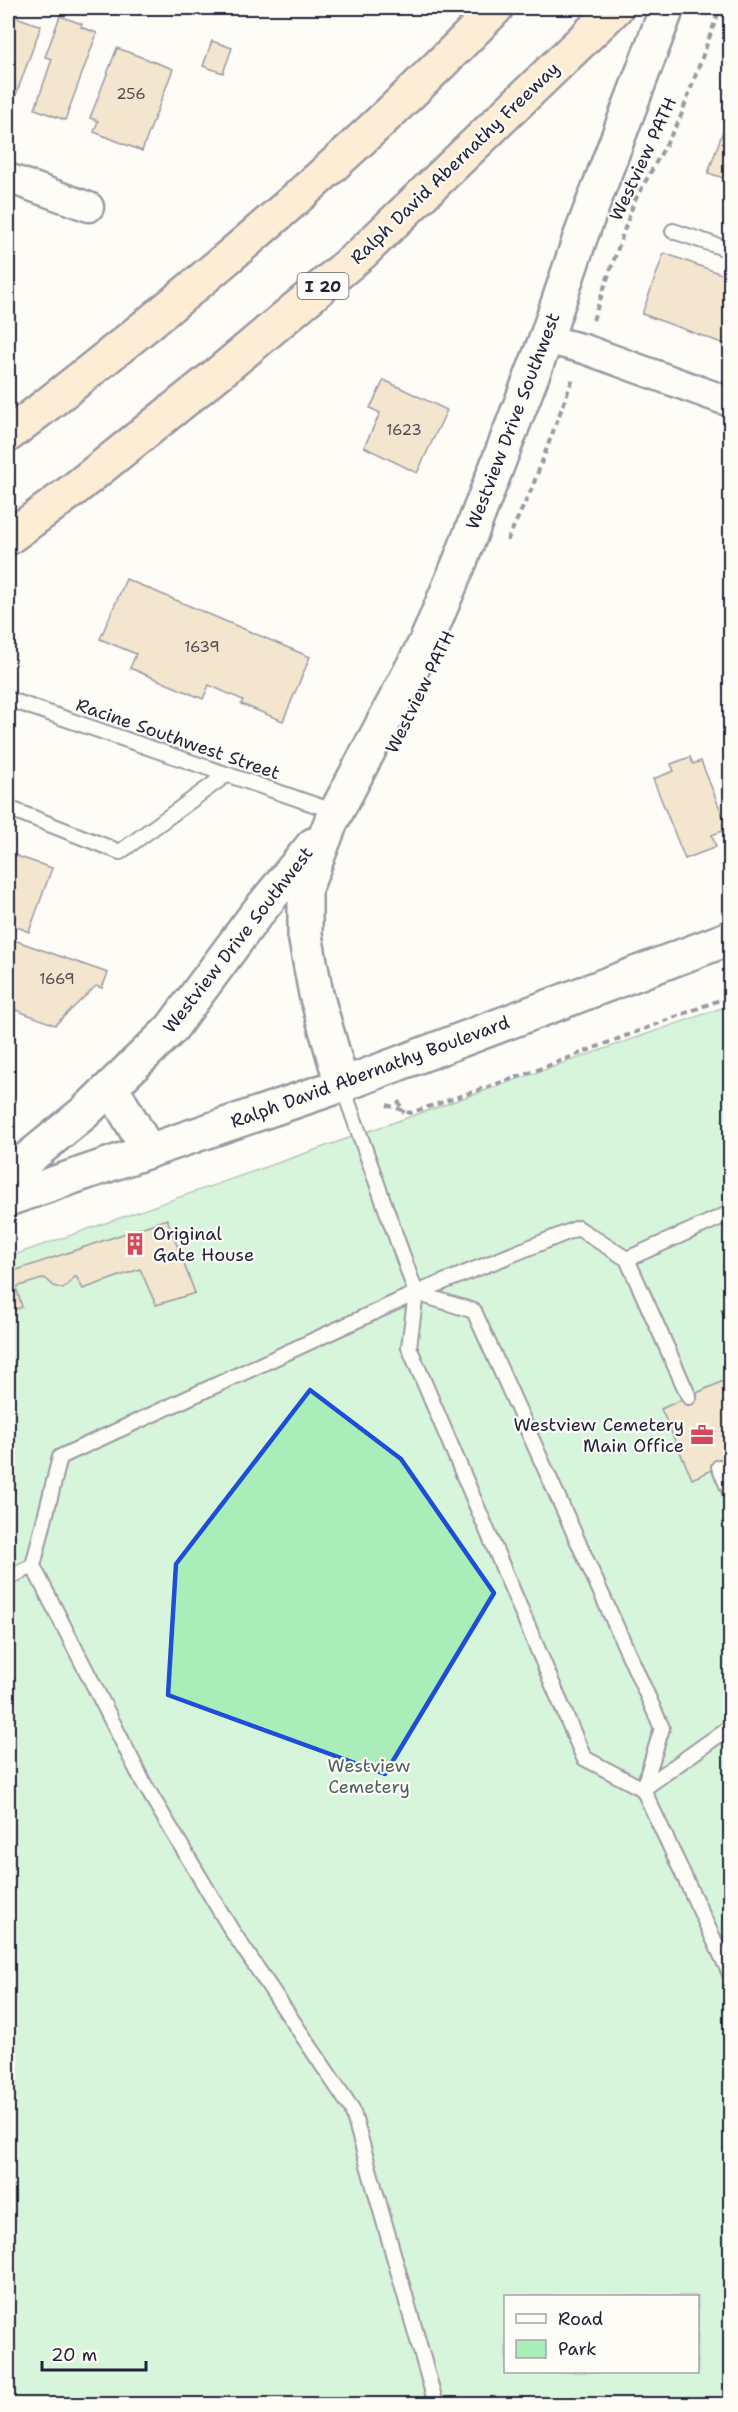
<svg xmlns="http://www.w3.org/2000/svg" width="738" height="2412" font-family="'Shantell Sans',sans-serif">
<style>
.green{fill:#a9edb8;stroke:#66887a;stroke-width:1.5;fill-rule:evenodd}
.building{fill:#e6cb9b;stroke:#22223b;stroke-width:1.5}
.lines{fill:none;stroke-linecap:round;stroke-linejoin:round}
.lane-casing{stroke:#22223b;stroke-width:18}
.street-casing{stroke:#22223b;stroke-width:33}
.secondary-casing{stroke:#22223b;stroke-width:38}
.highway-casing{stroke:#22223b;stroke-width:38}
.path{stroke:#22223b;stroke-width:4;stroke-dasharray:6 4.5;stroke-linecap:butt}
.lane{stroke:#fdfcf7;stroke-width:14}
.street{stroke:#fdfcf7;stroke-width:28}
.secondary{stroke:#fdfcf7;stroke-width:33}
.highway{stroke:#fddcac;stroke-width:33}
.marked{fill:none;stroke:#1d4ed8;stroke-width:4.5;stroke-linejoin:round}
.labels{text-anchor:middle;stroke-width:4.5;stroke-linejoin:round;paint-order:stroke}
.number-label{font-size:15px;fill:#534c53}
.shield{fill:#fdfcf7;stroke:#646373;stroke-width:1.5}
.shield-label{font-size:16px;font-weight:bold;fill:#22223b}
.street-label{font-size:18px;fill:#22223b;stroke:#fdfcf7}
.poi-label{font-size:18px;fill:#22223b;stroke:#fdfcf7;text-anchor:start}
.park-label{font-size:18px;fill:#4a5f60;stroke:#fdfcf7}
</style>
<rect width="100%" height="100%" fill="#fdfcf7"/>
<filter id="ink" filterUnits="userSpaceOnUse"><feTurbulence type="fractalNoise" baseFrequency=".0167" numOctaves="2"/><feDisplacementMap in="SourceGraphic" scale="12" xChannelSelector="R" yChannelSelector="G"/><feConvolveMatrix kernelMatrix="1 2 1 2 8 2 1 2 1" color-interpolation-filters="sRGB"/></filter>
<g filter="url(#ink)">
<path class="green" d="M730,1005V2404H8V1257ZM506,2296H698V2372H506Z"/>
<path class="building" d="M8,14L41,26L13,103L8,101Z
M60,16L82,24L81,27L97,33L65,120L35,109L52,59L45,57Z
M212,41L232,48L223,73L203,66Z
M117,48L173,69L142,151L94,132L98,121L90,118Z
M729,114L730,115V180L708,173Z
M664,253L730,277V346L642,314Z
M384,380L447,410L417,473L364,447L380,413L370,408Z
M126,579L310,657L283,721L241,704L243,700L209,685L203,699L130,668L136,654L100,639Z
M690,757L693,764L701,761L728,829L712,835L716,847L685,859L653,779L674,771L671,764Z
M8,853L52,868L29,932L8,923Z
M8,938L108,973L102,988L96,986L55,1025L8,1007Z
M167,1219L195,1293L156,1305L140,1269L83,1289L76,1276L63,1289L54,1286L45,1278L16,1287L22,1307L8,1312V1273Z
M730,1306V1331L721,1310Z
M730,1378V1462L692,1479L661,1409Z"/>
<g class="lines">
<g class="lane-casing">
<path id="lane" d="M673,231L730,250
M8,699L336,812
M8,808L120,852L226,775
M342,1085L416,1293
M627,1259L730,1213
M416,1293L474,1311L662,1728L643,1789L584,1758L409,1347Z
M719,1467L730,1492
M8,1578L33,1566
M730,1727L643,1789L730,1974
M436,2404L352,2109L232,1931L143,1782L33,1566L60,1457L416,1293L578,1228L627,1259L689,1397"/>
</g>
<g class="street-casing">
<path id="street" d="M8,178L89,207
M546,339L584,349L730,402"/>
</g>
<g class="secondary-casing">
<path id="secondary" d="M342,1085L316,994L305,935V889L331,822L427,640L461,559L546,339L580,238L667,8
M111,1087L148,1150
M8,1175L85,1112L171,1029L254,917L313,845
M8,1199L342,1085L730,938"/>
</g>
<g class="highway-casing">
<path id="highway" d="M8,435C179,303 346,163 496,8
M8,538L72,491L220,372L362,253L616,8"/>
</g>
<path class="path" d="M593,320L634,202L679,121L720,8
M507,541L532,488L573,378
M398,1101L404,1113
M387,1105L410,1113L529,1073L730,996"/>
<use href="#lane" class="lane"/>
<use href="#street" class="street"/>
<use href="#secondary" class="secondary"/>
<use href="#highway" class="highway"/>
</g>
</g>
<path d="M0 0H738V2412H0ZM310,1390L401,1459L494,1593L385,1774L168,1695L176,1564Z" fill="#fdfcf7" fill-opacity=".55" fill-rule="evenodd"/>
<path class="marked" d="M310,1390L401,1459L494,1593L385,1774L168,1695L176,1564Z"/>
<defs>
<g id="building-bare" transform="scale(1.8)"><path d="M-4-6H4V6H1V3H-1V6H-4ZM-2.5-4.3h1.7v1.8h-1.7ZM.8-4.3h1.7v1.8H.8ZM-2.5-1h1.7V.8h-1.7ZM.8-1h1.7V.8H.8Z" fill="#d1495b" stroke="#fdfcf7" stroke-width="2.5" paint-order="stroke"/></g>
<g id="office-bare" transform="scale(1.8)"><path d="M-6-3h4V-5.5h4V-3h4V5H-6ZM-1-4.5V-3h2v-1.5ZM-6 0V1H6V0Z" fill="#d1495b" stroke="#fdfcf7" stroke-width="2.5" paint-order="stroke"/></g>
</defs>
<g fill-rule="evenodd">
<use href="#building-bare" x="135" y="1244"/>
<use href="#office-bare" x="702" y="1435"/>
</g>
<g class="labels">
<g class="number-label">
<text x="131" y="99">256</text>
<text x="404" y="435">1623</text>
<text x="202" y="652">1639</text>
<text x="57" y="984">1669</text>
</g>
<rect class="shield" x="297.5" y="273" width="51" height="26" rx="4.5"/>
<g class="shield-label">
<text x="323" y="292">I 20</text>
</g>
<g class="street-label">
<text transform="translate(643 159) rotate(-65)" y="6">Westview PATH</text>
<text transform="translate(455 163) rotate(-44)" y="6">Ralph David Abernathy Freeway</text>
<text transform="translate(513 421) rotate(-69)" y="6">Westview Drive Southwest</text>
<text transform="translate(420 692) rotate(-64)" y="6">Westview PATH</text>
<text transform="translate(178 739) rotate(19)" y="6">Racine Southwest Street</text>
<text transform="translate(238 940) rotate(-52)" y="6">Westview Drive Southwest</text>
<text transform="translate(370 1072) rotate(-20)" y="6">Ralph David Abernathy Boulevard</text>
</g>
<g class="poi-label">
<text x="153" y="1240">Original<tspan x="153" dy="21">Gate House</tspan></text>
<text x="684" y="1431" text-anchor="end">Westview Cemetery<tspan x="684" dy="21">Main Office</tspan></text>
</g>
<g class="park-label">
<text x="369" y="1772">Westview<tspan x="369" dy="21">Cemetery</tspan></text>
</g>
</g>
<rect width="738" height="2412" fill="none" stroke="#fdfcf7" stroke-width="30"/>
<rect x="15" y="15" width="708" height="2382" fill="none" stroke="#22223b" stroke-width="2" filter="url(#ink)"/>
<rect x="504" y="2295" width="195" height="78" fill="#fdfcf7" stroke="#a5a5ac" stroke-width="1.5"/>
<rect x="516" y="2314" width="30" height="9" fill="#fdfcf7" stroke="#a5a5ac" stroke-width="1.5"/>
<text x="558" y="2325" font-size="18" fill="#22223b">Road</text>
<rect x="516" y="2340" width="30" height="18" fill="#a9edb8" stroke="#a5a5ac" stroke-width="1.5"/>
<text x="558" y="2355" font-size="18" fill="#22223b">Park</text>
<path d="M42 2361v9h104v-9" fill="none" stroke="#22223b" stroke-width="3"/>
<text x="51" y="2361" font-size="18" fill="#22223b" stroke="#fdfcf7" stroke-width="4.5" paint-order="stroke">20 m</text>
</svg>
